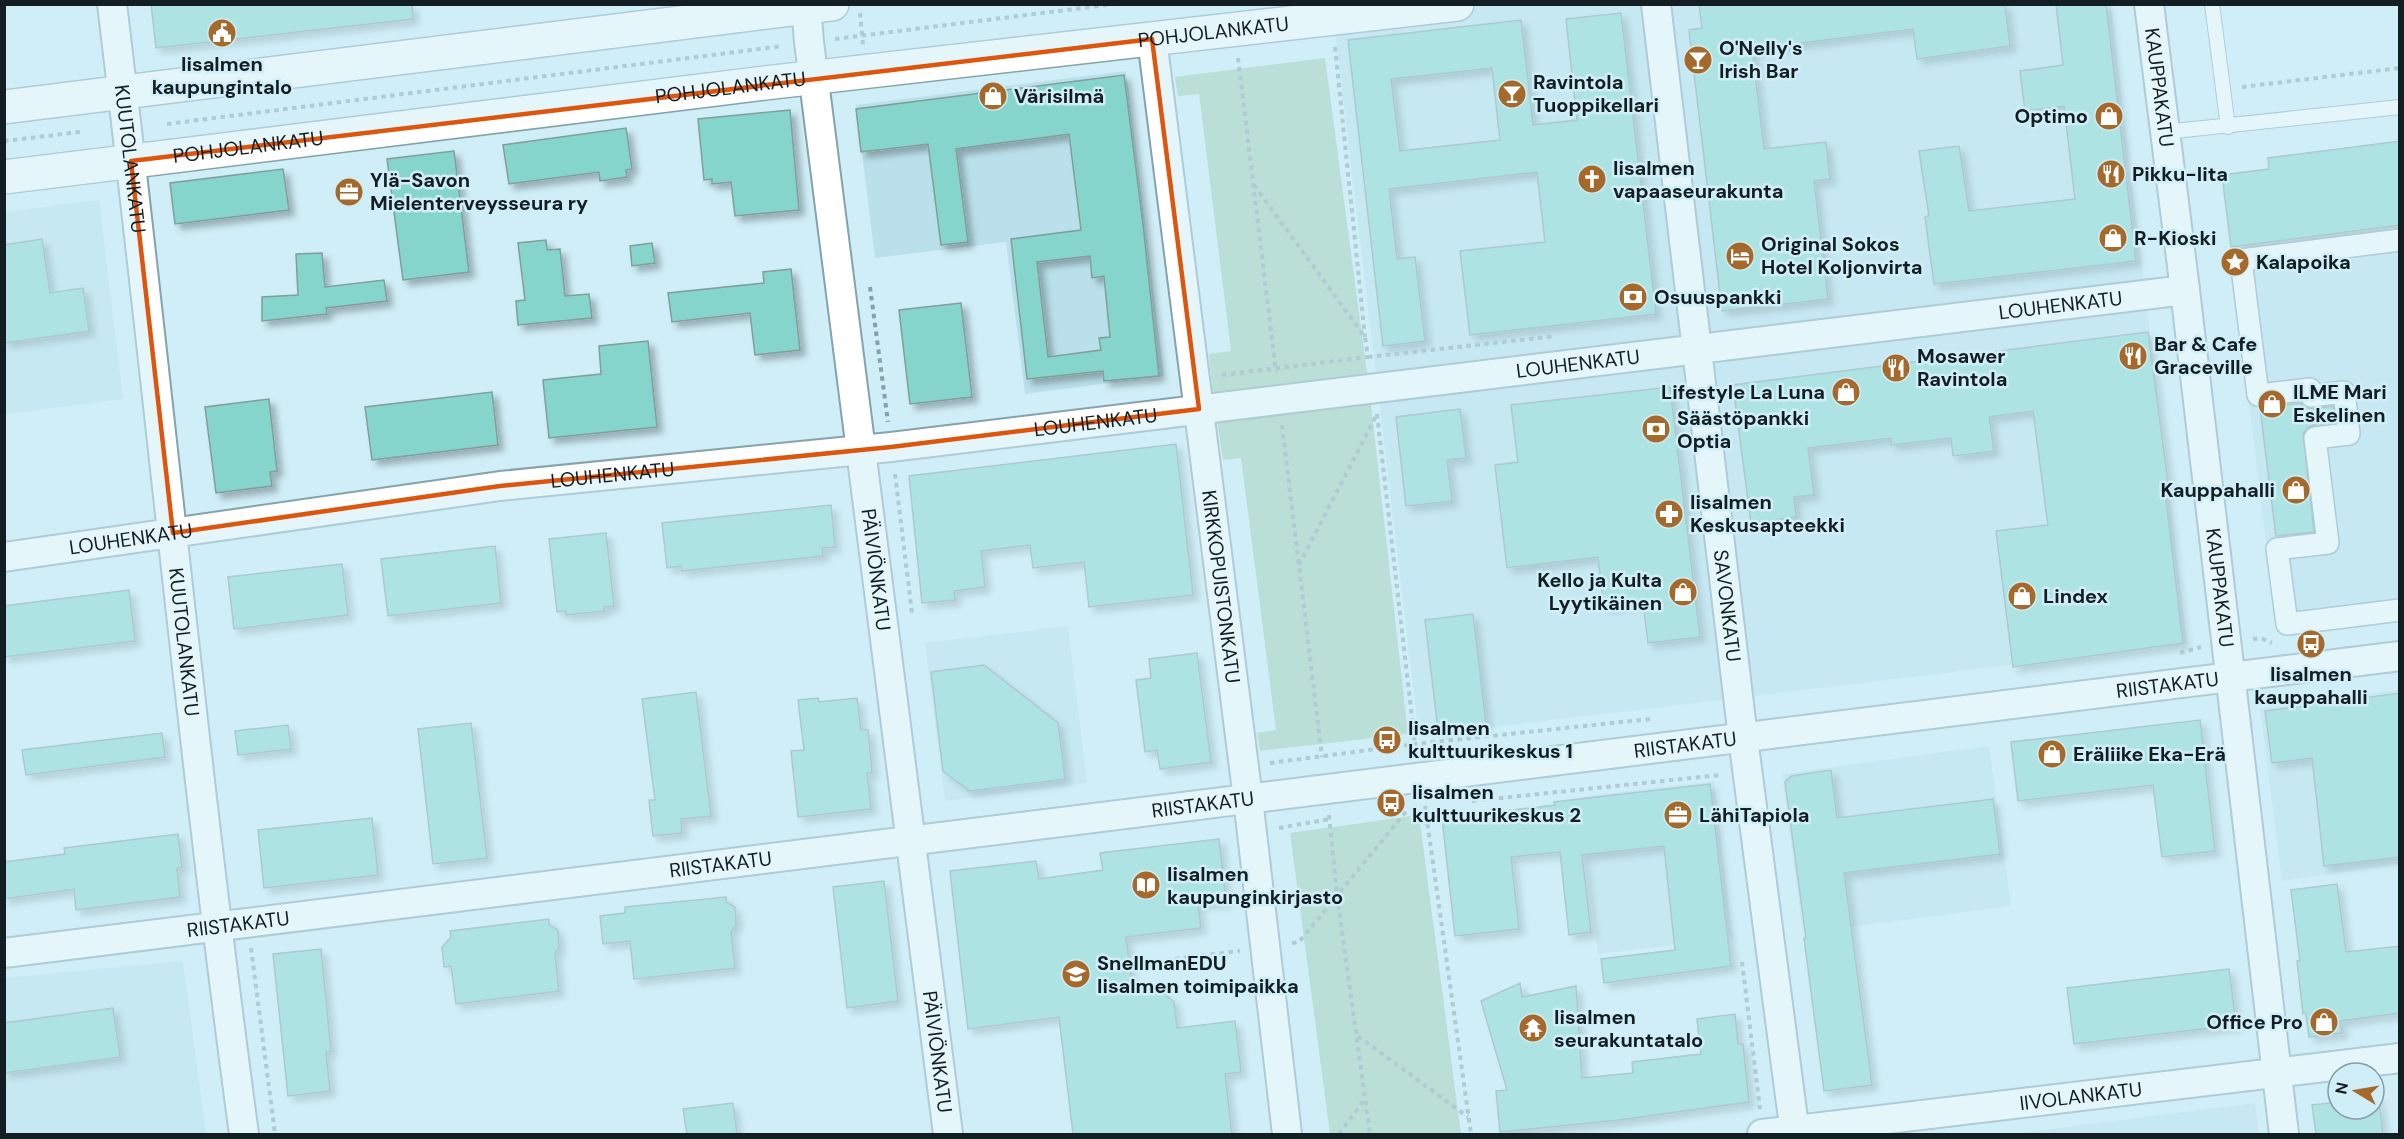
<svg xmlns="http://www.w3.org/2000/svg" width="2404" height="1139" font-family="'DM Sans',sans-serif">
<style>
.built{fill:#bae0eb}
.green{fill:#9ecdae}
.building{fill:#86d5cc;stroke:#809e9a;stroke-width:1.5;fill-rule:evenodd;filter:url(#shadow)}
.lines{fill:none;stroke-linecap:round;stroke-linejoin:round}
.service-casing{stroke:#86a2ab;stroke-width:16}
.pedestrian-casing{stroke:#86a2ab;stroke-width:24}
.minor-casing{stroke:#86a2ab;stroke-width:32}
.secondary-casing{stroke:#86a2ab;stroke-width:36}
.path{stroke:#889fa6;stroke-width:4;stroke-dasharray:4.5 4.5;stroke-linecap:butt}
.service{stroke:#fff;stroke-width:14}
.pedestrian{stroke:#fff;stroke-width:21}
.minor{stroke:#fff;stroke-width:28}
.secondary{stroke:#fff;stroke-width:33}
.marked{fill:none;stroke:#dd560d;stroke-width:4.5;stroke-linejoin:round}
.labels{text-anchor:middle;stroke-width:5;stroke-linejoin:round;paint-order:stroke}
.street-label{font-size:20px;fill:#131e22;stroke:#d0eef7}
.poi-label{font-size:20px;font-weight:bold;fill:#131e22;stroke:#d0eef7;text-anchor:start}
</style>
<defs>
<filter id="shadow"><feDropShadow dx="5.5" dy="5.5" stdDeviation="3" flood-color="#0004"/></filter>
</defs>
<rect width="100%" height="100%" fill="#d0eef7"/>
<path class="built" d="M1332,5H2111L2187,644L1419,736Z
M1126,71L1164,376L1025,394L1006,242L875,258L856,105Z
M99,200L123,399L5,414L4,212Z
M2399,233V616L2277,632L2231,255Z
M1068,626L1087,783L945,801L925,643Z
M2399,690V864L2282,881L2260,708Z
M1989,746L2011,906L1803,933L1782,774Z
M1714,781L1733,938L1598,954L1579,797Z
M183,961L206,1134H5V978Z
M2255,1103L2259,1134H2012Z"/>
<path class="green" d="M1325,58L1368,380L1213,397L1209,354L1231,351L1199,94L1178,96L1175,77Z
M1371,404L1408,734L1260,751L1257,733L1276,730L1241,458L1223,460L1217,420Z
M1419,815L1461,1134H1330L1290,833Z"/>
<path class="building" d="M151,4H412L413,19L156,48Z
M1699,4H2005L2010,46L1917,59L1913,29L1752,49L1764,149L1826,142L1830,179L1814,181L1828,299L1722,311L1689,30L1702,28Z
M2056,4H2106L2136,261L1934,284L1925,217L1929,216L1919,151L1959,146L1969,211L2075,199L2064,106L2025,111L2020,71L2063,65Z
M1621,13L1656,314L1470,335L1460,251L1545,242L1537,172L1389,189L1397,259L1415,257L1425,341L1383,346L1348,40L1521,20L1533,125L1577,120L1566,19ZM1492,68L1500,140L1400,151L1391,79Z
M1124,75L1143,224L1159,376L1104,381L1103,371L1027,379L1011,239L1081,230L1069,134L956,149L968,242L941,245L928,144L861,152L856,109ZM1090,256L1092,278L1104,276L1110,337L1099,338L1101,350L1048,357L1037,262Z
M790,110L799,210L735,216L731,182L712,184V179L704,180L698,119Z
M626,128L632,169L626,170L627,177L600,181L599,172L509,184L503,145Z
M2400,141V225L2231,247L2222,175L2269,169L2268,158Z
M454,151L469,272L403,280L387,159Z
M283,169L289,210L175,224L170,183Z
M42,239L50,293L83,288L89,331L4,343V245Z
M546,240L547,250L560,249L565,296L589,294L592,318L518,325L516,301L525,300L518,243Z
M652,243L655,263L632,266L630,246Z
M322,253L325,287L384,280L387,301L326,308L327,314L262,321V297L298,295L296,254Z
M791,269L800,350L755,355L750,313L672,322L668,293L764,283L763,272Z
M961,303L972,397L910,404L899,310Z
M2148,332L2169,490L2165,491L2183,643L2013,667L1996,531L2048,525L2033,411L1989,417L1994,451L1953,456L1951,438L1891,445V438L1808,448L1814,495L1794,497L1796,517L1751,523L1733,385Z
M648,341L657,427L549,438L543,380L601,374L599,346Z
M1670,387L1700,637L1648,643L1643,602L1604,607L1598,557L1507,568L1495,465L1518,462L1511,405Z
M492,392L498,445L372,460L365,407Z
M269,399L277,471L270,472L272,486L216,493L205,407Z
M2300,403L2306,407L2312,409L2333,406L2335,423L2313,425L2307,428L2303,434L2314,532L2276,536L2260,408Z
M1460,409L1466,458L1447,460L1452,501L1406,506L1396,417Z
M1176,444L1193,595L1089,607L1084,562L1033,568L1030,545L981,551L985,587L954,591L955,600L922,603L909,476Z
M831,505L835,547L822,548L823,556L682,571L681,566L667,568L662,523Z
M606,533L614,606L604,607V611L566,615V611L557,612L549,539Z
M495,546L501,603L388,616L381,559Z
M342,564L348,615L234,629L228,577Z
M129,590L135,641L4,657V606Z
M1473,614L1486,725L1438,730L1425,620Z
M1197,653L1211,762L1160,769L1157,750L1145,752L1136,680L1151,678L1149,659Z
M984,665L1058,723L1065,779L970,791L943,771L931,672Z
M696,692L711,816L681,819L682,833L653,836L649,800H655L642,699Z
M2400,693V857L2324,866L2312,758L2272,763L2265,711Z
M818,698L819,702L857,698L861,730H868L872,772L867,773L871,809L798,817L791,751L804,750L798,700Z
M2200,720L2215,851L2162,857L2153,785L2018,801L2011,742Z
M471,723L487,858L433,864L418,729Z
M288,725L291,749L238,755L235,731Z
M162,733L165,757L26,775L22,750Z
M1831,770L1837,818L1993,799L2000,854L1844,873L1872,1085L1824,1091L1804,938H1806L1785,782L1791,776Z
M1710,784L1731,966L1604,983L1601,959L1675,950L1664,846L1582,855L1591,932L1569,935L1560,852L1511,857L1519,929L1455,936L1442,818L1555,805L1554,802Z
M372,818L378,875L264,888L258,830Z
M178,834L182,867L177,868L180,897L76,910L74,889L4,899V862L65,854L64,848Z
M1219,839L1226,901L1198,904L1201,928L1126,937L1132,987L1155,985L1174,1002L1177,1028L1235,1021L1241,1072L1225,1074L1232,1134H1073L1059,1017L968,1029L950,871L1036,861L1039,879L1103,870L1100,853Z
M884,881L898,1001L847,1008L833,887Z
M2337,884L2346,952L2400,946V1013L2340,1021L2342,1033L2309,1037L2306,1014H2303L2297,961H2300L2291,890Z
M726,897V902L735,907L736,925L731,932L735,968L634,979L630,941L603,944L600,916L625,913V907Z
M549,919V925L558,930L559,947L555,954L559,991L456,1004L451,966L444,967L442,947L451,937L450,931Z
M321,949L331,1051L326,1052L330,1091L288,1096L273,954Z
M2229,969L2236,1025L2074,1044L2067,988Z
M1520,983L1522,997L1576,986L1582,1078L1633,1073L1632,1062L1701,1054L1697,1019L1735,1014L1738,1044H1743L1749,1102L1619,1120L1500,1132L1496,1091L1507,1090L1481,1001Z
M113,1008L120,1057L4,1073V1023Z
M2378,1096L2383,1134H2316L2312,1105L2338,1102V1109H2374V1097Z
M733,1103L737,1134H687L683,1109Z"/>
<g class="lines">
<g class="service-casing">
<path id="service" d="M2212,4L2228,127
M2165,132L2400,107"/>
</g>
<g class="pedestrian-casing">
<path id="pedestrian" d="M2400,240L2241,260L2258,395L2310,389L2311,396L2344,392L2349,434L2315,438L2328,543L2277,549L2287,624L2400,610"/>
</g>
<g class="minor-casing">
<g id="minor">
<path id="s1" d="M112,4C158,381 193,759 244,1134"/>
<path id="s2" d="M806,4L809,42L948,1134"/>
<path id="s3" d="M1656,4L1743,738L1795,1134"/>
<path id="s4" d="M2149,4L2185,290L2284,1134"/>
<path id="s5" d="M1152,39L1248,799L1287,1134"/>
<path id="s6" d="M4,557L500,486L891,447L2185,290"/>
<path id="s7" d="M4,953L2400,656"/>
<path id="s8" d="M1762,1134L2400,1058"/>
</g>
</g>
<g class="secondary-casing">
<g id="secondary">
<path d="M4,107L832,4"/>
<path id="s9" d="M4,177L765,83L1457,4"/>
</g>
</g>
<path class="path" d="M860,13L863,45
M835,39L1114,4
M1335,47L1365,337
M1238,58L1276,372
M2242,87L2400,68
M167,124L783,46
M4,141L80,132
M870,287L888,422
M1368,357L1555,336
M1222,375L1368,357L1365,337L1254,185
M1377,414L1415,744
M1282,425L1322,757
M895,474L912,613
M1299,565L1377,414
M2253,639L2261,638L2272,643
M2180,653L2201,647
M1270,763L1415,744L1650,719
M1472,801L1720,775
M1425,806L1471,1134
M1329,815L1337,895L1370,1134
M1279,828L1330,819
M1292,943L1299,942L1409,808
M251,948L275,1134
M1157,961L1240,951
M1742,962L1760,1109
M1358,1036L1468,1117
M1339,1134L1365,1099"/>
<use href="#service" class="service"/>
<use href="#pedestrian" class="pedestrian"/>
<use href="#minor" class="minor"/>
<use href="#secondary" class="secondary"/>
</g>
<path d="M0 0H2404V1139H0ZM1152,39L1199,409L891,447L500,486L173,533L131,161Z" fill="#d0eef7" fill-opacity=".55" fill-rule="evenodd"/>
<path class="marked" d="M1152,39L1199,409L891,447L500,486L173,533L131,161Z"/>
<defs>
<g id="civic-disc" transform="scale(1.5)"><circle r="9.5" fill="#a5692c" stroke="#d0eef7"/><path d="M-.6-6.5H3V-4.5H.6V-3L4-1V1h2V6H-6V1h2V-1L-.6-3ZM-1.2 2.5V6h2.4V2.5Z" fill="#fff"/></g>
<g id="bar-disc" transform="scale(1.5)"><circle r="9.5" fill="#a5692c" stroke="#d0eef7"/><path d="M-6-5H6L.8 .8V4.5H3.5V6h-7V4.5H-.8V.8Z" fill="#fff"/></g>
<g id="shop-disc" transform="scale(1.5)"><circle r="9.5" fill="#a5692c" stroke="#d0eef7"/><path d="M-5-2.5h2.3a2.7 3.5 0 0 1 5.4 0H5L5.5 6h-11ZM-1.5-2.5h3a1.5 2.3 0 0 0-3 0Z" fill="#fff"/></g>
<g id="restaurant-disc" transform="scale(1.5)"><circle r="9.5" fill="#a5692c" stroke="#d0eef7"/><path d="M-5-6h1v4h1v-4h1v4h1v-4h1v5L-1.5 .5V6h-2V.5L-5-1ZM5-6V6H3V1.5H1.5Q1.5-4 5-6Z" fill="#fff"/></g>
<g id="church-disc" transform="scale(1.5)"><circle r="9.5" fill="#a5692c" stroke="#d0eef7"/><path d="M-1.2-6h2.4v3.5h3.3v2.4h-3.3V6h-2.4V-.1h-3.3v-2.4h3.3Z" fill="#fff"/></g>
<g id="office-disc" transform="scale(1.5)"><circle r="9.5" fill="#a5692c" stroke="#d0eef7"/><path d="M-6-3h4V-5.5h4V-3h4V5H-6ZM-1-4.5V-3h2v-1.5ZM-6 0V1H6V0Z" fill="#fff"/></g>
<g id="hotel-disc" transform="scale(1.5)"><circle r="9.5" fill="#a5692c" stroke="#d0eef7"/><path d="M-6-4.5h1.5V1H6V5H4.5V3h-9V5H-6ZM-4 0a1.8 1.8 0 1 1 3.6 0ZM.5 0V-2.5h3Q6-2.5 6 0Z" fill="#fff"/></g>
<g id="sight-disc" transform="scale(1.5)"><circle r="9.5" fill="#a5692c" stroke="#d0eef7"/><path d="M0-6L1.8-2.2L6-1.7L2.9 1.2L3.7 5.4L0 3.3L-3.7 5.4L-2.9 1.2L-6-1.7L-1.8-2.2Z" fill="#fff"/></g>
<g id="bank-disc" transform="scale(1.5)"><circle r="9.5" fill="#a5692c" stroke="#d0eef7"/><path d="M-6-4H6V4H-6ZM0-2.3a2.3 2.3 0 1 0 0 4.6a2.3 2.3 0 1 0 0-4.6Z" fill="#fff"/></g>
<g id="pharmacy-disc" transform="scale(1.5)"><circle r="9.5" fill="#a5692c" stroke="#d0eef7"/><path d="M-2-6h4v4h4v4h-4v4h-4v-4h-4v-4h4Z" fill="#fff"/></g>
<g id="bus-disc" transform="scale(1.5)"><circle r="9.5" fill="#a5692c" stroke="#d0eef7"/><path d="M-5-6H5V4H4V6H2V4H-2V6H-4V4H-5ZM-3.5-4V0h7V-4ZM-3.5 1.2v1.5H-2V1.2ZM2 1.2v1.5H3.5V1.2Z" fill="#fff"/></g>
<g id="library-disc" transform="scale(1.5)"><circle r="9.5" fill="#a5692c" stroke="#d0eef7"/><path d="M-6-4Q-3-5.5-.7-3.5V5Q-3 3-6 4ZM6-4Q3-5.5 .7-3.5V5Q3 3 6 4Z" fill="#fff"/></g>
<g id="university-disc" transform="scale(1.5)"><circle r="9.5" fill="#a5692c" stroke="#d0eef7"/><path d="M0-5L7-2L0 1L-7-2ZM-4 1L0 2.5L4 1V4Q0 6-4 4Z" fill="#fff"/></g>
<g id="temple-disc" transform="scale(1.5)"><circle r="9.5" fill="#a5692c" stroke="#d0eef7"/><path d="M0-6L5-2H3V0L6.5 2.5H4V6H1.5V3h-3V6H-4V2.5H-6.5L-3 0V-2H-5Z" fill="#fff"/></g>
</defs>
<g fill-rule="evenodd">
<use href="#civic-disc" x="222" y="33"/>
<use href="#bar-disc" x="1698" y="60"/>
<use href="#bar-disc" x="1512" y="94"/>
<use href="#shop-disc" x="993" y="96"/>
<use href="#shop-disc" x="2109" y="116"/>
<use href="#restaurant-disc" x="2111" y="174"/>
<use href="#church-disc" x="1592" y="179"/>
<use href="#office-disc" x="349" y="192"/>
<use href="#shop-disc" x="2113" y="238"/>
<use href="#hotel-disc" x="1740" y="256"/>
<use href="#sight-disc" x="2235" y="262"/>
<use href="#bank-disc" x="1633" y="297"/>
<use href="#restaurant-disc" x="2133" y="356"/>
<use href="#restaurant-disc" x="1896" y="368"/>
<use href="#shop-disc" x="1846" y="392"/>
<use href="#shop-disc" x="2272" y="404"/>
<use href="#bank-disc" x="1656" y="429"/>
<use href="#shop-disc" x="2296" y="490"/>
<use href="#pharmacy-disc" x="1669" y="514"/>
<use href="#shop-disc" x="1683" y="592"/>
<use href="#shop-disc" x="2022" y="596"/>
<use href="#bus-disc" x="2311" y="644"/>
<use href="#bus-disc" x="1387" y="740"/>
<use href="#shop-disc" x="2052" y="754"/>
<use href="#bus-disc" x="1391" y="803"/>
<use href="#office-disc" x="1678" y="815"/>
<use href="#library-disc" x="1146" y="885"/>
<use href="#university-disc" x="1076" y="974"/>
<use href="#shop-disc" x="2324" y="1022"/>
<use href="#temple-disc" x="1533" y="1028"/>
</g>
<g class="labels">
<g class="street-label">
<text dy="7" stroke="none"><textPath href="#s9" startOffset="1218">POHJOLANKATU</textPath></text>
<text dy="7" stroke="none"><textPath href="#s4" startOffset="84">KAUPPAKATU</textPath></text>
<text dy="7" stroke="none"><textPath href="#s9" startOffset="732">POHJOLANKATU</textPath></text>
<text dy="7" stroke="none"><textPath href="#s9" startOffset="246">POHJOLANKATU</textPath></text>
<text dy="7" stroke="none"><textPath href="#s1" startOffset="156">KUUTOLANKATU</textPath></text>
<text dy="7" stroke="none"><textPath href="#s6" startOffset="2072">LOUHENKATU</textPath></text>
<text dy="7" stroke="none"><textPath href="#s6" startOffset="1586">LOUHENKATU</textPath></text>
<text dy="7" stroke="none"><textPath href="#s6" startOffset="1100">LOUHENKATU</textPath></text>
<text dy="7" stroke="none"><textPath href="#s6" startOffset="614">LOUHENKATU</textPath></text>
<text dy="7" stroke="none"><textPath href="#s6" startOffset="128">LOUHENKATU</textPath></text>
<text dy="7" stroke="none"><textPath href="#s2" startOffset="570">PÄIVIÖNKATU</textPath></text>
<text dy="7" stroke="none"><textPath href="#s5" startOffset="552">KIRKKOPUISTONKATU</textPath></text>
<text dy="7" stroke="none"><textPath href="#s4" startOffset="588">KAUPPAKATU</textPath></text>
<text dy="7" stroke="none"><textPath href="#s3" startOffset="606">SAVONKATU</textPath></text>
<text dy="7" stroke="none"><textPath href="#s1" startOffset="642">KUUTOLANKATU</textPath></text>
<text dy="7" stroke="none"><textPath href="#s7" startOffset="2180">RIISTAKATU</textPath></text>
<text dy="7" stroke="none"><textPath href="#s7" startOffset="1694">RIISTAKATU</textPath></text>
<text dy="7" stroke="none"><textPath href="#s7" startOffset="1208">RIISTAKATU</textPath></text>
<text dy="7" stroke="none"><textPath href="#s7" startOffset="722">RIISTAKATU</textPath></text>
<text dy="7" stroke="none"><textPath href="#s7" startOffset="236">RIISTAKATU</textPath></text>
<text dy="7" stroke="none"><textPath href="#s2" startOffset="1056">PÄIVIÖNKATU</textPath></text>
<text dy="7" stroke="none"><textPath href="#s8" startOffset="321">IIVOLANKATU</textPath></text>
</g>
<g class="poi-label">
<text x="1719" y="55">O'Nelly's<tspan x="1719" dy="23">Irish Bar</tspan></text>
<text x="222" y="71" text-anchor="middle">Iisalmen<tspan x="222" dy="23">kaupungintalo</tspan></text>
<text x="1533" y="89">Ravintola<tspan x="1533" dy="23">Tuoppikellari</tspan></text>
<text x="1014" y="103">Värisilmä</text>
<text x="2088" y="123" text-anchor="end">Optimo</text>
<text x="1613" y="175">Iisalmen<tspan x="1613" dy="23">vapaaseurakunta</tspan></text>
<text x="2132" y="181">Pikku-Iita</text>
<text x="370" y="187">Ylä-Savon<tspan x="370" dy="23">Mielenterveysseura ry</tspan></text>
<text x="2134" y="245">R-Kioski</text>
<text x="1761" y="251">Original Sokos<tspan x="1761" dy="23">Hotel Koljonvirta</tspan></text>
<text x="2256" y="269">Kalapoika</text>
<text x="1654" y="304">Osuuspankki</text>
<text x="2154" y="351">Bar &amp; Cafe<tspan x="2154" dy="23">Graceville</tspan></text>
<text x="1917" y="363">Mosawer<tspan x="1917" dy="23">Ravintola</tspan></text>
<text x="1825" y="399" text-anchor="end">Lifestyle La Luna</text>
<text x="2293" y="399">ILME Mari<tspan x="2293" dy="23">Eskelinen</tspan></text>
<text x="1677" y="425">Säästöpankki<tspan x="1677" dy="23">Optia</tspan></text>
<text x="2275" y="497" text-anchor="end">Kauppahalli</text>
<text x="1690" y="509">Iisalmen<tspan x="1690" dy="23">Keskusapteekki</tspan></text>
<text x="1662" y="587" text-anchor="end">Kello ja Kulta<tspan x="1662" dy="23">Lyytikäinen</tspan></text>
<text x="2043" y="603">Lindex</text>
<text x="2311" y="681" text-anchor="middle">Iisalmen<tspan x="2311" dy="23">kauppahalli</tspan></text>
<text x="1408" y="735">Iisalmen<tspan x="1408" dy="23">kulttuurikeskus 1</tspan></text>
<text x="2073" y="761">Eräliike Eka-Erä</text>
<text x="1412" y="799">Iisalmen<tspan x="1412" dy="23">kulttuurikeskus 2</tspan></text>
<text x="1699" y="822">LähiTapiola</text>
<text x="1167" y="881">Iisalmen<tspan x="1167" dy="23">kaupunginkirjasto</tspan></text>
<text x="1097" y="970">SnellmanEDU<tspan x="1097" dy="23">Iisalmen toimipaikka</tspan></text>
<text x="1554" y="1024">Iisalmen<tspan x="1554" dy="23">seurakuntatalo</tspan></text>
<text x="2303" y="1029" text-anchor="end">Office Pro</text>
</g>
</g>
<rect width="2404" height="1139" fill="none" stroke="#131e22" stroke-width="12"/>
<g transform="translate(2356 1091) rotate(281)"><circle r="28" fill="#d0eef7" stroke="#849ba2" stroke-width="1.5"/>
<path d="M0-4.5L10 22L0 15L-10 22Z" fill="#a5692c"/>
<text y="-9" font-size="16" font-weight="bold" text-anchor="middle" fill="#131e22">N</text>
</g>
</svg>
